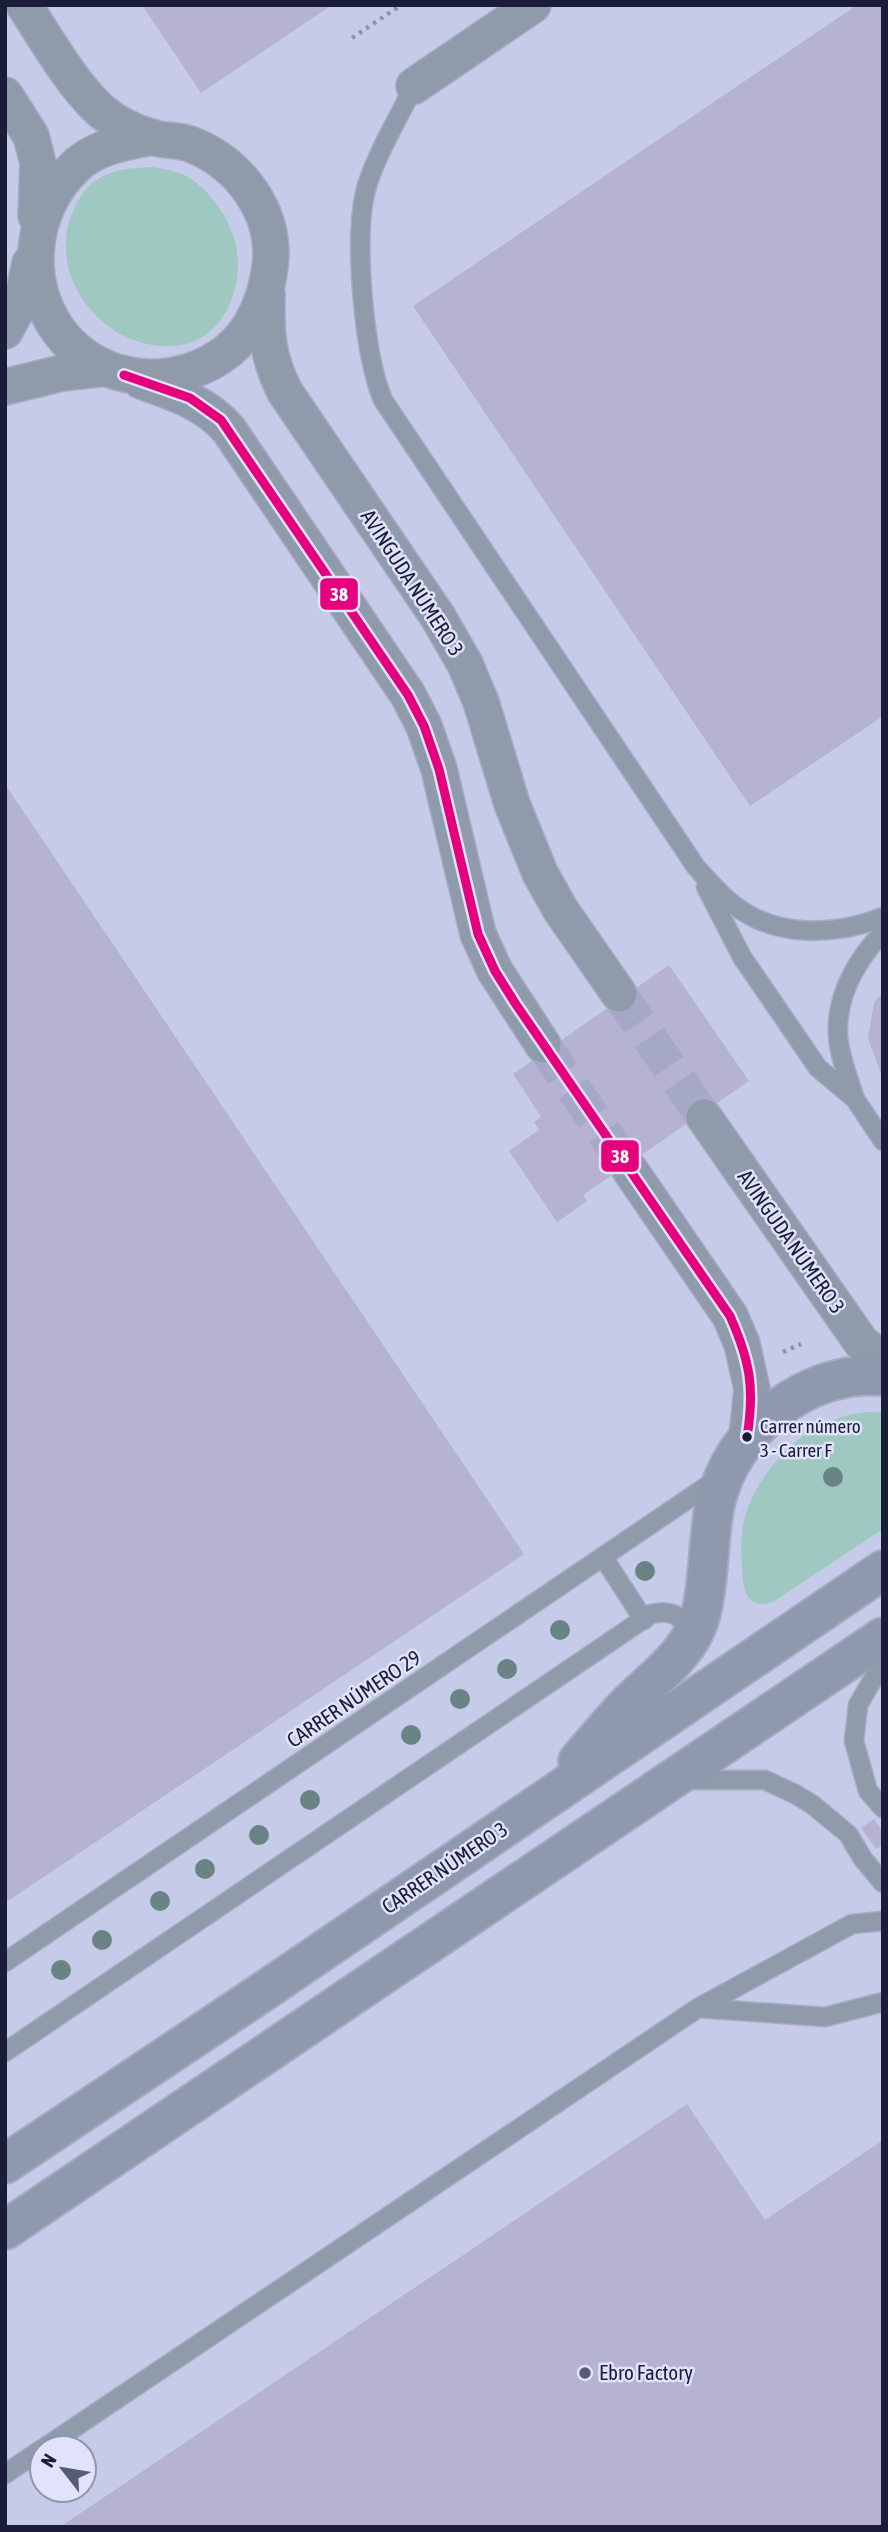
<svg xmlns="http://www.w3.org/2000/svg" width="888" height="2532" font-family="'Asap Condensed',sans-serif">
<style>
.green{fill:#9ec8c0}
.building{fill:#b6b2d1}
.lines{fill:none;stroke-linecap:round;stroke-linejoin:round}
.minor-tunnel{stroke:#a5a8c6;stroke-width:35;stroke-dasharray:35 18;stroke-linecap:butt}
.service-casing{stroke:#a7abc4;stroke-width:21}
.minor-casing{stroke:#a7abc4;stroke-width:38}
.secondary-casing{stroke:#a7abc4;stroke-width:42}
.path{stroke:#8d95a6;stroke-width:4.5;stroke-dasharray:3.5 5;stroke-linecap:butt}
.service{stroke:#8f9aab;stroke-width:18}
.minor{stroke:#8f9aab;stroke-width:35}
.secondary{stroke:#8e99ae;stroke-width:38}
.bus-1-casing{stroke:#e0e3f9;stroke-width:14}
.bus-1{stroke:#e5007d;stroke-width:9}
.tree{fill:#6a8485}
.bus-dot{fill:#1b1d38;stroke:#e0e3f9;stroke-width:2.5}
.poi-dot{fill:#575a76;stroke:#e0e3f9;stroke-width:2.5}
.labels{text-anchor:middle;stroke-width:5;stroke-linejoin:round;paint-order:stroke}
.bus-label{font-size:19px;fill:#1b1d38;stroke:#e0e3f9;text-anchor:start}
.street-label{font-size:21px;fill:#1b1d38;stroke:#e0e3f9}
.poi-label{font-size:21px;fill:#1b1d38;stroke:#e0e3f9;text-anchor:start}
.line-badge{stroke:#e0e3f9;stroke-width:2.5}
.badge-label{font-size:19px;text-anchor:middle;font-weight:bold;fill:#fff}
</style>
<rect width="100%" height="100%" fill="#c7cbea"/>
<path class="green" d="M152,167C164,169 177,171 188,177C207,189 223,209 231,230C250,274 229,342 174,346C102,351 41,272 76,205C82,192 92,181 105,175C120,168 136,168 152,167Z
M883,1412V1529L776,1600C770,1603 763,1606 756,1603C744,1599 743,1582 742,1571C741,1552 740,1531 746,1513C766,1456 820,1409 883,1412Z"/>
<path class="building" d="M142,5H332L201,93Z
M857,5H883V716L750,806L413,306Z
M5,784L524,1554L5,1903Z
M669,965L749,1081L583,1195L587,1201L557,1222L509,1151L539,1130L534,1122L541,1117L513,1074Z
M883,992V1079L868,1038L874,1003Z
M874,1819L883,1832V1845L876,1849L861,1828Z
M687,2104L765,2220L883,2140V2527H60Z"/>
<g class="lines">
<path class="minor-tunnel" d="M619,994L704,1117
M543,1045L630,1170"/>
<g class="service-casing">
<path id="service" d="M414,86C399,117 373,160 365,193C354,242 364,355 383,400L696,867C708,880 719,894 734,905C776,938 835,936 883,917
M706,887L742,957L818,1068L855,1099L883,1141
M855,1099C849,1079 839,1056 838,1035C836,996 857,960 883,932
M603,1557L644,1620
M883,1662L858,1705L854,1741L868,1791L883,1808
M682,1780H765L795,1794L813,1805L848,1834L863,1859L883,1883
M5,1962L716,1480
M698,2008L825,2017L883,2002
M5,2052L651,1614C671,1609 687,1616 687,1638
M44,2448L698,2008L852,1924L883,1921
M5,2474L42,2449"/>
</g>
<g class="minor-casing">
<path id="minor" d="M24,5C45,37 71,83 98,108C112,122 135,133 154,138C166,141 179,140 190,144C240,163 277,213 270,267C266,298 253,330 229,350C206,369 174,379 145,377C34,369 0,234 79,163C100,146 126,142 152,137
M414,86L533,5
M5,95L31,136L38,163L36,216
M267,294C266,332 267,357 285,392L438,617L465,664L481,702L512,804L540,873L560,909L619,994
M5,331L22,300L30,263
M141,381C174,393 205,402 229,430L408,695L424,726L439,769L478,934L495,971L543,1045
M5,387L62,373L106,368
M704,1117L861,1342L883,1361
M630,1170L730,1316L742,1344L752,1389L747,1437"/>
</g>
<g class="secondary-casing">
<path id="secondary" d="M578,1761C594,1742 610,1723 627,1705C650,1682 681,1660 695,1630C710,1599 707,1541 715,1504C732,1430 806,1369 883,1376
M5,2164L267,1989L883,1570
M5,2230L883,1637"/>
</g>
<path class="path" d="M352,38L401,5
M783,1352L801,1344"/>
<use href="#service" class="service"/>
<use href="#minor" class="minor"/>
<use href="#secondary" class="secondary"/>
<g class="bus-1-casing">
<path id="bus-1" d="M124,375L190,398L221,420L408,695L424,726L439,769L478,934L495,971L515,1003L730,1316C750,1361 755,1388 747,1437"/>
</g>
<use href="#bus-1" class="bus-1"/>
</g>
<g class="tree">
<circle cx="833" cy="1477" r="10"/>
<circle cx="645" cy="1571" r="10"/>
<circle cx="560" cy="1630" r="10"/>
<circle cx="507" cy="1669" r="10"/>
<circle cx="460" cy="1699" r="10"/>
<circle cx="411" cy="1735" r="10"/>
<circle cx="310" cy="1800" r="10"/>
<circle cx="259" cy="1835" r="10"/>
<circle cx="205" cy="1869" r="10"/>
<circle cx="160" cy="1901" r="10"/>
<circle cx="102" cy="1940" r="10"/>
<circle cx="61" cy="1970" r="10"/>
</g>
<circle class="bus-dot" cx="747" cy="1437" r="6"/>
<circle class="poi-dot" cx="585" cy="2373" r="7"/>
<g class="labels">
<g class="bus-label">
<text x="760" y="1433">Carrer número<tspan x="760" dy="24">3 - Carrer F</tspan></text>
</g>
<g class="street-label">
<text transform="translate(412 583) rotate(57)" y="7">AVINGUDA NÚMERO 3</text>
<text transform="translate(791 1242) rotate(55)" y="7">AVINGUDA NÚMERO 3</text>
<text transform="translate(354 1699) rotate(-34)" y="7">CARRER NÚMERO 29</text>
<text transform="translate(445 1868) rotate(-34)" y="7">CARRER NÚMERO 3</text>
</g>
<g class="poi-label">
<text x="599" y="2380">Ebro Factory</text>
</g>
</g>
<g class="line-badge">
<rect x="319" y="577" width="40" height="34" rx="7" fill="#e5007d"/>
<rect x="600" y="1139" width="40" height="34" rx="7" fill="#e5007d"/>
</g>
<g class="badge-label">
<text x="339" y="601">38</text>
<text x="620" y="1163">38</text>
</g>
<rect width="888" height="2532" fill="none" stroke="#1b1d38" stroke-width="14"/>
<g transform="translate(63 2469) rotate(301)"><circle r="33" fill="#e0e3f9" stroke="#9194ac" stroke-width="2"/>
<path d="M0-5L12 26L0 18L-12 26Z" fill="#575a76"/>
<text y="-10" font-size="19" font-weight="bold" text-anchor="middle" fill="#1b1d38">N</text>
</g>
</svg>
